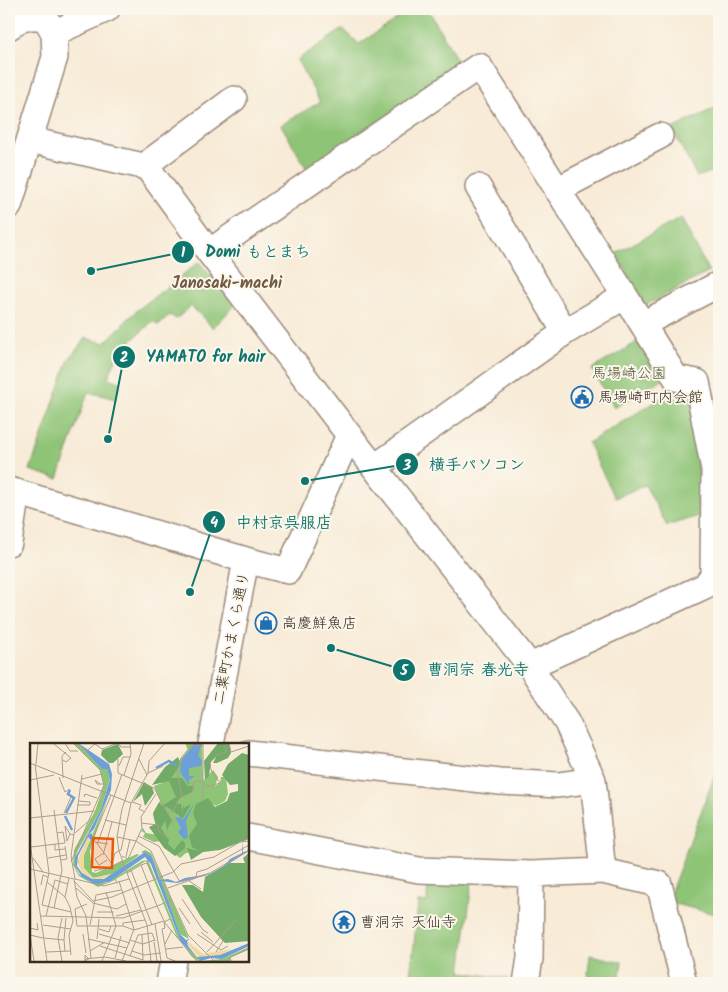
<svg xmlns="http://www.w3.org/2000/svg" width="728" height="992" font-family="Kalam,'Klee One',sans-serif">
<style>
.green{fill:#8ec476;stroke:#64774a}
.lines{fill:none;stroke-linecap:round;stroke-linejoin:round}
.minor-casing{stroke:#9a8a7a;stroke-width:28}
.minor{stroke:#fff;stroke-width:25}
.labels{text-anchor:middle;stroke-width:4;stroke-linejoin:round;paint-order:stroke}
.park-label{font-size:15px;fill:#545838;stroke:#fbf7ec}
.poi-label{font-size:15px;fill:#3b2a1e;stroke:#fbf7ec;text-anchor:start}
.street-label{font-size:15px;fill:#3b2a1e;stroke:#fbf7ec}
.neighbourhood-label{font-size:16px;font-weight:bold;fill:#745a42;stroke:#fbf7ec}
.inset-river{fill:none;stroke:#6d9fd8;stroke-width:2.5}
.inset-road{fill:none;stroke:#ac9e8d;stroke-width:1}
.view{fill:#e8590c;fill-opacity:0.15;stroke:#e8590c;stroke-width:2.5}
.inset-edge{fill:none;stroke:#3b2a1e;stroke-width:2.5}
.leader{fill:none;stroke:#0f766e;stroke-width:2}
.callout-dot{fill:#0f766e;stroke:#fbf7ec;stroke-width:2}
.mark-label{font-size:15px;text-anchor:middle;font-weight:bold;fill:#fff}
.callout-label{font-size:16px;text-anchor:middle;font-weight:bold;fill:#0f766e;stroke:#fbf7ec;stroke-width:4;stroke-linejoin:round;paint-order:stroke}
</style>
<rect width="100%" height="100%" fill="#fbf7ec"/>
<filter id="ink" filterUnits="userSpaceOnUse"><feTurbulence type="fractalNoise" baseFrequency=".02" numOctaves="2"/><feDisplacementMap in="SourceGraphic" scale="10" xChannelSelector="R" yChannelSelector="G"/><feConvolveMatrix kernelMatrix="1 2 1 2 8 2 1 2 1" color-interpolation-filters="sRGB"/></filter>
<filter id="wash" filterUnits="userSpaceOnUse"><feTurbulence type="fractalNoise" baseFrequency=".0096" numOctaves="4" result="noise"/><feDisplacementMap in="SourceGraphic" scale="20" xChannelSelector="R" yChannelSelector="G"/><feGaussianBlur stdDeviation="1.12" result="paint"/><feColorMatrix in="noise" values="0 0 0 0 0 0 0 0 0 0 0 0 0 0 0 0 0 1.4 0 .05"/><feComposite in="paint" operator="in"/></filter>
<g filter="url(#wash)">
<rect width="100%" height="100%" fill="#f8ebd7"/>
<path class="green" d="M411,9H428L461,67L308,171L281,125L320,102L297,60L343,29L359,44Z
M719,106V169L697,177L672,129Z
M681,218L709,272L644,306L616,253Z
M199,262L235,305L213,328L191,306L176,319L170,315L158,325L153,321L119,352L108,378L120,382L116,399L88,392L58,479L30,470L69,359L86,338L104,343L135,312Z
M644,338L667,377L614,408L592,369Z
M676,389L691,392L698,467L705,514L667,526L645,485L615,498L588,443Z
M719,764V915L667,902Z
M428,880L472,882L461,972L508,978L506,983H409L414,945L418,902H427Z
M590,955L622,962L619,983H587Z"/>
</g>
<g filter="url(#ink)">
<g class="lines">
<g class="minor-casing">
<path id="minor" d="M9,27L23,17H45L54,33L55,57L9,206
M54,33L107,9
M30,140L147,167L209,252L349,435L530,666L567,723L593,780L603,871
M147,167L152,160L234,99
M478,187L565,332
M557,190L660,136
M209,252L479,66L625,296L565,332L375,467
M643,324L719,284
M9,490L246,560L288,571L349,435
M9,543L17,492
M530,666L705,586L713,575L714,470L697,382L676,378L625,296
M211,744L246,560
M248,753L500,782L558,785L593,780
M248,837L419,870L531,874L603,871L659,884L684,983
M169,983L173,961
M526,983L530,958L531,874"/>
</g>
<use href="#minor" class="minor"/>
</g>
</g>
<defs>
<g id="civic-ring" transform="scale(1.125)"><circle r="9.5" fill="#fbf7ec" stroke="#1f6fb2" stroke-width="1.5"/><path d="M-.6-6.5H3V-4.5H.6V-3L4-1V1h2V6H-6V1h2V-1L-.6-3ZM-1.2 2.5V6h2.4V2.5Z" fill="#1f6fb2"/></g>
<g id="shop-ring" transform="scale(1.125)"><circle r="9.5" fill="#fbf7ec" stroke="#1f6fb2" stroke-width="1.5"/><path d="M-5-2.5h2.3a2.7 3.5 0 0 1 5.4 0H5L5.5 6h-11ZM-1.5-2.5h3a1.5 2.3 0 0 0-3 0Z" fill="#1f6fb2"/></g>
<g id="temple-ring" transform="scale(1.125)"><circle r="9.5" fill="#fbf7ec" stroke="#1f6fb2" stroke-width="1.5"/><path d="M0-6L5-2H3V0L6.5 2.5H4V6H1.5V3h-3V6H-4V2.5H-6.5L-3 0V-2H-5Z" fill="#1f6fb2"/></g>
</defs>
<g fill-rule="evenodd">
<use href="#civic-ring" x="582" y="397"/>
<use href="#shop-ring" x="266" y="623"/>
<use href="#temple-ring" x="344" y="922"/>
</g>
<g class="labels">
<g class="park-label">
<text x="629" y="378">馬場崎公園</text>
</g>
<g class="poi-label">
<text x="598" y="402">馬場崎町内会館</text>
<text x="282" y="628">高慶鮮魚店</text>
<text x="360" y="927">曹洞宗 天仙寺</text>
</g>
<g class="street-label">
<text transform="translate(231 638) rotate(-79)" y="5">二葉町かまくら通り</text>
</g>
<g class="neighbourhood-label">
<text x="227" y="288">Janosaki-machi</text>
</g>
</g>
<g transform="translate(30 743)">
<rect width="219" height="219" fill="#f8ebd7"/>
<path d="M43,0H48L77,26L80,35L71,66L47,109L45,123L49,131L61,139L76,140L112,118L118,117L151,199L171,218L192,216L219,204V206L200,215V218H169L162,214L147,194L116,118L86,136L88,143L85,137L68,144L49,133L43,122L44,107L65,68L74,42L70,27ZM155,0H172L173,38L183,27L188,34L185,43L190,40L191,34H196L198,51L195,58L186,63L178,58L172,107L156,110L150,115L135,104L131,98L124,99L113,94L115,90L111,88L113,85L116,90L128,92L123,72L130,58L124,43L132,40L158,7ZM78,54L60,108L62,129L66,130L107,111L109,112L81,132L63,135L54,125V112ZM115,107L121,110L159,196L150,191L122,114L111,109Z" fill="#8ec476"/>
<path d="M188,0H199L201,10L198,15L187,20H183L186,14L181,18L179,33L175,37L174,18ZM88,1L93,11L83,20H79L71,12L72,7ZM212,10L219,12V96L190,107L173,109L161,117L157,105L169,108L162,104L159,93L167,81L163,70L166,61L178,55L185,64L197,58L200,50L208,48V41L200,42L192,32L198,21ZM148,14L151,21L141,35H152L158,43H163L162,49L151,54L146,60L151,61L153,70V61L154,65L161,61L153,75L137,64L134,65L142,77L137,87L135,78L131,85L139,97L138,101L144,107L152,97L155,100V105L145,113L134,105L119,84L126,81L123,70L129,59L132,63L146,54L139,38L122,42L135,24ZM114,39L122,44L124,50L115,63L112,51L103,59ZM219,110V198L195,200L171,174L152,142H163L173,149L175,134L199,120H215L213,115Z" fill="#72aa67"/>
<path d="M64,86L54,112V125L63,135L84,130L66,139L53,131L47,119L58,92ZM152,194L173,211L202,206L190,212L169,214Z" fill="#eeda9e"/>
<path d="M48,0L79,21L82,31L81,47L64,86L58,92L62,90V98L58,94L48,113L47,123L52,130L62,136H74L115,109L122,114L130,137L138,136L146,139L155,135L180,131L194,123L200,116L212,110L213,97V109L219,108L182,131L147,140L131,138L150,191L156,197L160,196L157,198L158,203L167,214L190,212L219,200V203L192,216L181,215L171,218L151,199L121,121L115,114L79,139L65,141L52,134L45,123V115L71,66L80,36L77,26H72ZM159,0H172L168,12L172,18L171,23L159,25V33H165L159,37V42L150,29L152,16L164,2ZM164,61L156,78L158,95L154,96L148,89L151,85L145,74L150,75V71L153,77Z" fill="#6d9fd8"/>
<path class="inset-river" d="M126,25L139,18L147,23M36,70L44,55L38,51L40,47M35,73L42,87"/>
<path class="inset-road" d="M35,0L40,8H48M114,0L92,66L87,94L89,108L97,130L111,122L127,163L142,157L158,192L184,218M173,0V59M199,0L201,9L219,3M24,1L41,15L36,19L33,17M53,11L65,1L72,6L88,0L91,4H101M88,16V30L124,45L143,79L142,82M109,16L117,32M0,20L101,60M5,21L19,130L12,162L41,169M6,21L8,0M89,23L93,14H100M118,30L133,23M94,32L101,11L100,0M29,34L35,49L40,46M33,35L32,13L36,9M52,36L72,31M0,37L24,32M173,40L177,44L190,40L181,27L180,20L187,12L196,9V0M70,41L65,37L67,41H74M152,53L147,28L151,15L161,3L173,2M54,54L55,51L67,55M102,59L111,62L109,66L115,69M47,62H60V59L48,58M34,70L41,54M138,70L143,68L150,55L163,49L164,39L173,37M0,75L65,68M75,77L96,82M111,80L128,82M129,82L128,87L139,96M45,90L62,75M40,91L35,83L37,98L40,91L44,92M108,93L129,103L150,139M87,94L106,98L121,108L142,157M66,99L82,121M68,99L92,31M0,100L17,218M25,101V107L35,106M78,101L65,99L64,93L81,52M1,104L35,100L33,89L27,90M72,111L65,116L69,122L77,117M73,112L82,79M92,113L98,116L112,85L111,74L126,51M96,114L100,96M3,115L13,129M18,115L36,112M31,117L37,116L35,103M92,118L81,124L85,110L91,107L101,60L118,30L119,18L135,0M41,119L74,42L70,27L43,0M111,122L117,120L124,136M0,126L44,136L47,154L56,173L61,215M101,127L122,182M64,128L81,124M97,130L117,182L121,218M45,136L41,113L52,32M45,136L74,143L99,136M158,137L171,146M44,138L63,158M89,138L104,186L92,218M153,138L180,130L219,107M17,139L35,154L40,164L43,178L39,192L41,212M11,142L13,132L18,134M46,145L63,160L87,166L96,161M138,145L166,135L167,129L177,126L219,102M35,154L39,135M152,156L173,187L178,190M63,158L82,154L143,129L151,121L184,114L210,99L219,98M57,161L45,166L47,183H93L104,187L134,178M24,165L32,127L24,67M149,165L160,181M67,169H84M11,173L93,175L127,163L135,180L167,218M16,173L25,137L38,141M86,173L111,167M32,175L28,195L32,218M140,176L134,179L135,185L132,186L137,215L145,218M125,181L131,218M13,182L41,186M60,182L66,152L91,147M93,183V180L115,177M0,185L8,187L7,180M69,186L79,189L81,183M171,189L183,199M53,191L56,210M69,191L100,200M112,191L113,217M167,191L191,207L198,203M14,195L34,197L35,208M58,196L97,205M67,196L69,176M34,197L36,175M100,197L113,201L125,197M124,199L127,218M135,201L142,187M70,203L113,217M136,206L153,204M60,208L75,199M102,208L114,212L131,210M16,209L41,208M177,209L207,176M186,209L193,198L190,194M100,213L108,192L122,190L125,198M58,215L55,212V218L60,215M85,215L91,193M55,216L75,214L96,218M4,218L0,192L13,195M72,218L86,183L76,149M201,218L200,214L219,206"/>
<path class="view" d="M63,95L83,96L82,125L62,124Z"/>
<rect width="219" height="219" class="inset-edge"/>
</g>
<path class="leader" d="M91 271L183 252M108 439L124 357M305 481L407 464M190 592L214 522M331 648L404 670"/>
<g class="callout-dot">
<circle cx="91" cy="271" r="5"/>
<circle cx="108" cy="439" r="5"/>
<circle cx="305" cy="481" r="5"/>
<circle cx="190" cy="592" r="5"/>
<circle cx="331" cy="648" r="5"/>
<circle cx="183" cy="252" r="12"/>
<circle cx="124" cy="357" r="12"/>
<circle cx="407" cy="464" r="12"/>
<circle cx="214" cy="522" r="12"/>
<circle cx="404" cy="670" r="12"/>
</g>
<g class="mark-label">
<text x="183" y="257">1</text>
<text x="124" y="362">2</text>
<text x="407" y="470">3</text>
<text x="214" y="527">4</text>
<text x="404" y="675">5</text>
</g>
<g class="callout-label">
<text x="258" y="257">Domi もとまち</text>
<text x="206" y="362">YAMATO for hair</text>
<text x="477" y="470">横手パソコン</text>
<text x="284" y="528">中村京呉服店</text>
<text x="478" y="675">曹洞宗 春光寺</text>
</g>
<rect width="728" height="992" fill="none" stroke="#fbf7ec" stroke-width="30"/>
</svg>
